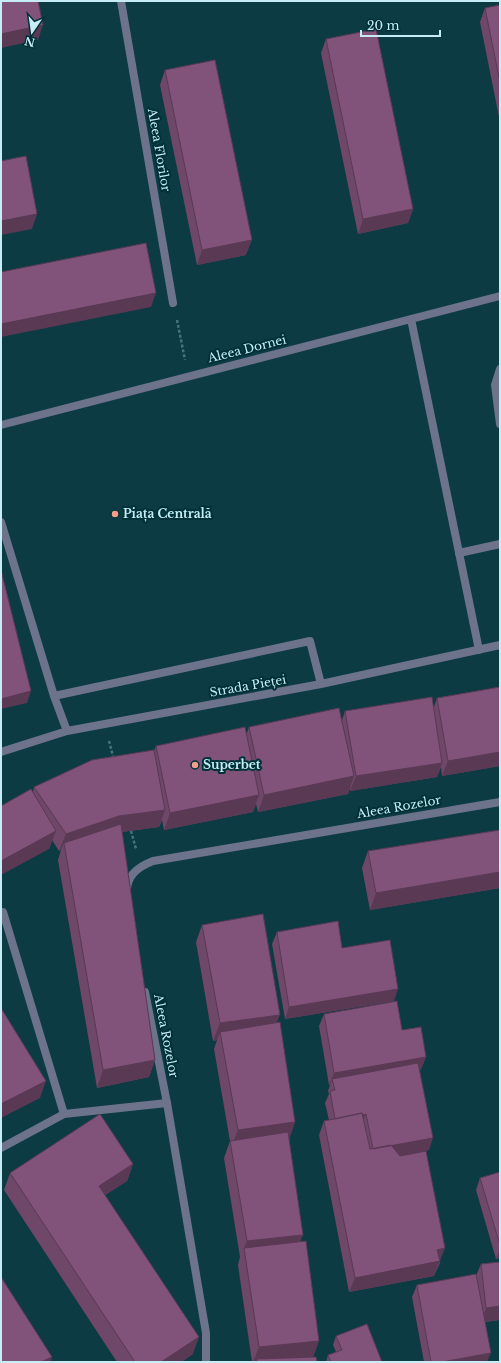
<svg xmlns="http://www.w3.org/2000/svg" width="501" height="1363" font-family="'Libre Baskerville',serif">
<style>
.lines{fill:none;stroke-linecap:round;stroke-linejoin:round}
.path{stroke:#47737c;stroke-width:2.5;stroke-dasharray:3 2;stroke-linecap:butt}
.service{stroke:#6c738b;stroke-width:8}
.minor{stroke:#6c738b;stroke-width:8}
.wall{fill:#6f4769}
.shaded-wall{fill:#5a3955}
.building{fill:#81527a;stroke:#5a3955}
.poi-dot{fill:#f49d8b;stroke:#003139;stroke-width:1.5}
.labels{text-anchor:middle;stroke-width:4;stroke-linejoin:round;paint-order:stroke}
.street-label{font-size:12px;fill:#c6edf6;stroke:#003139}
.poi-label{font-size:12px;font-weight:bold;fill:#c6edf6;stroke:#003139;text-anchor:start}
</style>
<rect width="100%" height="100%" fill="#0c3b44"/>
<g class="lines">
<path class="path" d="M177,320L185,360
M109,741L114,760
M131,831L136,849"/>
<path class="service" d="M500,369L495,385L500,424
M459,553L500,544
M3,912L64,1114
M1,1148L64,1114L167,1103"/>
<path class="minor" d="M121,1L173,303
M411,319L479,650
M1,425L500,296
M1,522L54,696L67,731
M54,696L310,641L321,684
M1,752L67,731L321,684L500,645
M127,890C127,875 140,866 153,861L500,802
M145,992L167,1103L206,1333V1362"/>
</g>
<path class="wall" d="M500,5V122L480,22L485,8Z
M326,39L413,209L408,223L358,234L321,53Z
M165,70L246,255L197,265L160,85Z
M500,687V766L442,776L441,767L437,777L350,791V788L348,794L258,812L256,804L253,812L164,830L162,820L159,827L122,832L155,1060L149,1077L97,1088L58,860L61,850L59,851L52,840L49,849L33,792L34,787L154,751L156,746L247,733L249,727L342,720L345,711L434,707L437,698Z
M500,830V888L370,910L362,868L368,851Z
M202,925L277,1022L295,1122L289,1138L313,1357L317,1362H252L238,1265L240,1257L224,1158L230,1141L214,1049L217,1040L213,1041L196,942Z
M277,932L342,948L394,1001L285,1019L272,944Z
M324,1014L402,1030L426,1057L421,1069L420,1070L429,1150L399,1156L440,1263L434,1276L349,1292L319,1135L324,1121L329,1120L325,1103L329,1094L328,1091L330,1085H329L319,1026Z
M133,1164L127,1181L105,1195L193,1354L181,1362H117L4,1190L10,1173Z
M500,1172V1258L496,1259L476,1190L480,1178Z
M500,1262V1320L485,1322L487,1362H424L412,1297L417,1285L476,1276L481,1264Z
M336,1336L382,1362H326L328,1355L336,1352L333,1345Z"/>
<path class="shaded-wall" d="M43,25L38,40L1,48V34Z
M413,209L408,223L358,234L363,219Z
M37,214L32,229L1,235V221Z
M252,240L246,255L197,265L202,250Z
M156,293L151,307L1,337V324Z
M31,691L27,703L1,709V699Z
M500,752V766L442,776L448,761Z
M442,763L437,777L350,791L356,776Z
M354,776L348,794L258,812L264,795Z
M259,795L253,812L164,830L170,813Z
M165,810L159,827L113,833L64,843L61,850L59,851L66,834L119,816Z
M56,831L49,849L1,875V861Z
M500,872V888L370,910L376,893Z
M398,989L394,1001L285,1019L289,1007Z
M280,1015L273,1032H220L217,1040L213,1041L220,1023Z
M426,1057L421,1069L333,1084L332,1079L330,1085H329L334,1073Z
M155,1060L149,1077L97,1088L103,1070Z
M46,1081L40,1098L1,1118V1104Z
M366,1114L361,1126L335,1120Z
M295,1122L289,1140L231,1147L238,1130Z
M433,1138L429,1150L368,1162L373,1149Z
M133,1164L127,1181L93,1203L99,1186Z
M303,1235L296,1252L244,1248L247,1241Z
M445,1248L434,1276L349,1292L355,1278L437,1250Z
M500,1249V1258L496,1259Z
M500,1306V1320L481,1322L486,1308Z
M199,1337L193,1354L181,1362H161Z
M319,1341L313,1358L257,1359L256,1362H253L259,1347Z
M491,1353L487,1362H442Z
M52,1357L51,1362H41Z"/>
<path class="building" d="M1,1H38L43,25L1,34Z
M500,5V82L485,8Z
M376,29L413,209L363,219L326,39Z
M215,60L252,240L202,250L165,70Z
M26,156L37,214L1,221V161Z
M146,243L156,293L1,324V272Z
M1,570L31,691L1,699Z
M500,687V752L448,761L437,698Z
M432,697L442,763L356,776L345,711Z
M339,708L354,776L264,795L249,727Z
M245,727L259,795L170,813L156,746Z
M154,750L165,810L119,816L66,834L34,787L92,760Z
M31,789L56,831L1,861V806Z
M121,824L155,1060L103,1070L64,843Z
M500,830V872L376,893L368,851Z
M263,914L280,1015L220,1023L202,925Z
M338,921L342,948L390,940L398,989L289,1007L277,932Z
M397,1001L402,1030L421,1027L426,1057L334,1073L324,1014Z
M1,1008L46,1081L1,1104Z
M280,1022L295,1122L238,1130L220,1032Z
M418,1063L433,1138L373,1149L366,1114L363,1115L362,1113L335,1119L330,1091L335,1090L332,1079Z
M362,1113L370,1149L391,1145L400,1156L426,1151L445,1248L437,1250L440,1261L355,1278L324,1121Z
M100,1114L133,1164L99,1186L199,1337L161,1362H135L10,1173Z
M288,1132L303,1235L247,1241L230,1141Z
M500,1172V1245L480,1178Z
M306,1241L319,1341L259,1347L244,1248Z
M500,1262V1306L486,1308L481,1264Z
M476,1274L491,1353L442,1362H431L417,1285Z
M1,1277L52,1357L41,1362H1Z
M367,1324L382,1362H331L328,1355L342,1350L336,1336Z
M316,1357L317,1362H257V1359Z"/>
<g class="poi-dot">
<circle cx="115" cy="514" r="4"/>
<circle cx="195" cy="765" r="4"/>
</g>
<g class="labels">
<g class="street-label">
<text transform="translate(159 150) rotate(80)" y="4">Aleea Florilor</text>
<text transform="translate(247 349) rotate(-14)" y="4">Aleea Dornei</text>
<text transform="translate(248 686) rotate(-10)" y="4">Strada Pieței</text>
<text transform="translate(399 807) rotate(-10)" y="4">Aleea Rozelor</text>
<text transform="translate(166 1036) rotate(79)" y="4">Aleea Rozelor</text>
</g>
<g class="poi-label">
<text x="123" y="518">Piața Centrală</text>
<text x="203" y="769">Superbet</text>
</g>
</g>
<rect width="501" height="1363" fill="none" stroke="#c6edf6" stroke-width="4"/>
<g transform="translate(32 32) rotate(193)" stroke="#003139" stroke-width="3" paint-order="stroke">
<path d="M0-3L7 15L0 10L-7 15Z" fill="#c6edf6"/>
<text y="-6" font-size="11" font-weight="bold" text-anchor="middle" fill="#c6edf6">N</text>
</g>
<path d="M361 30v6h79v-6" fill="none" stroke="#c6edf6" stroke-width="2"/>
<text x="367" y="30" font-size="12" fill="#c6edf6" stroke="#003139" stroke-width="3" paint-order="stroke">20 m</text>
</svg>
